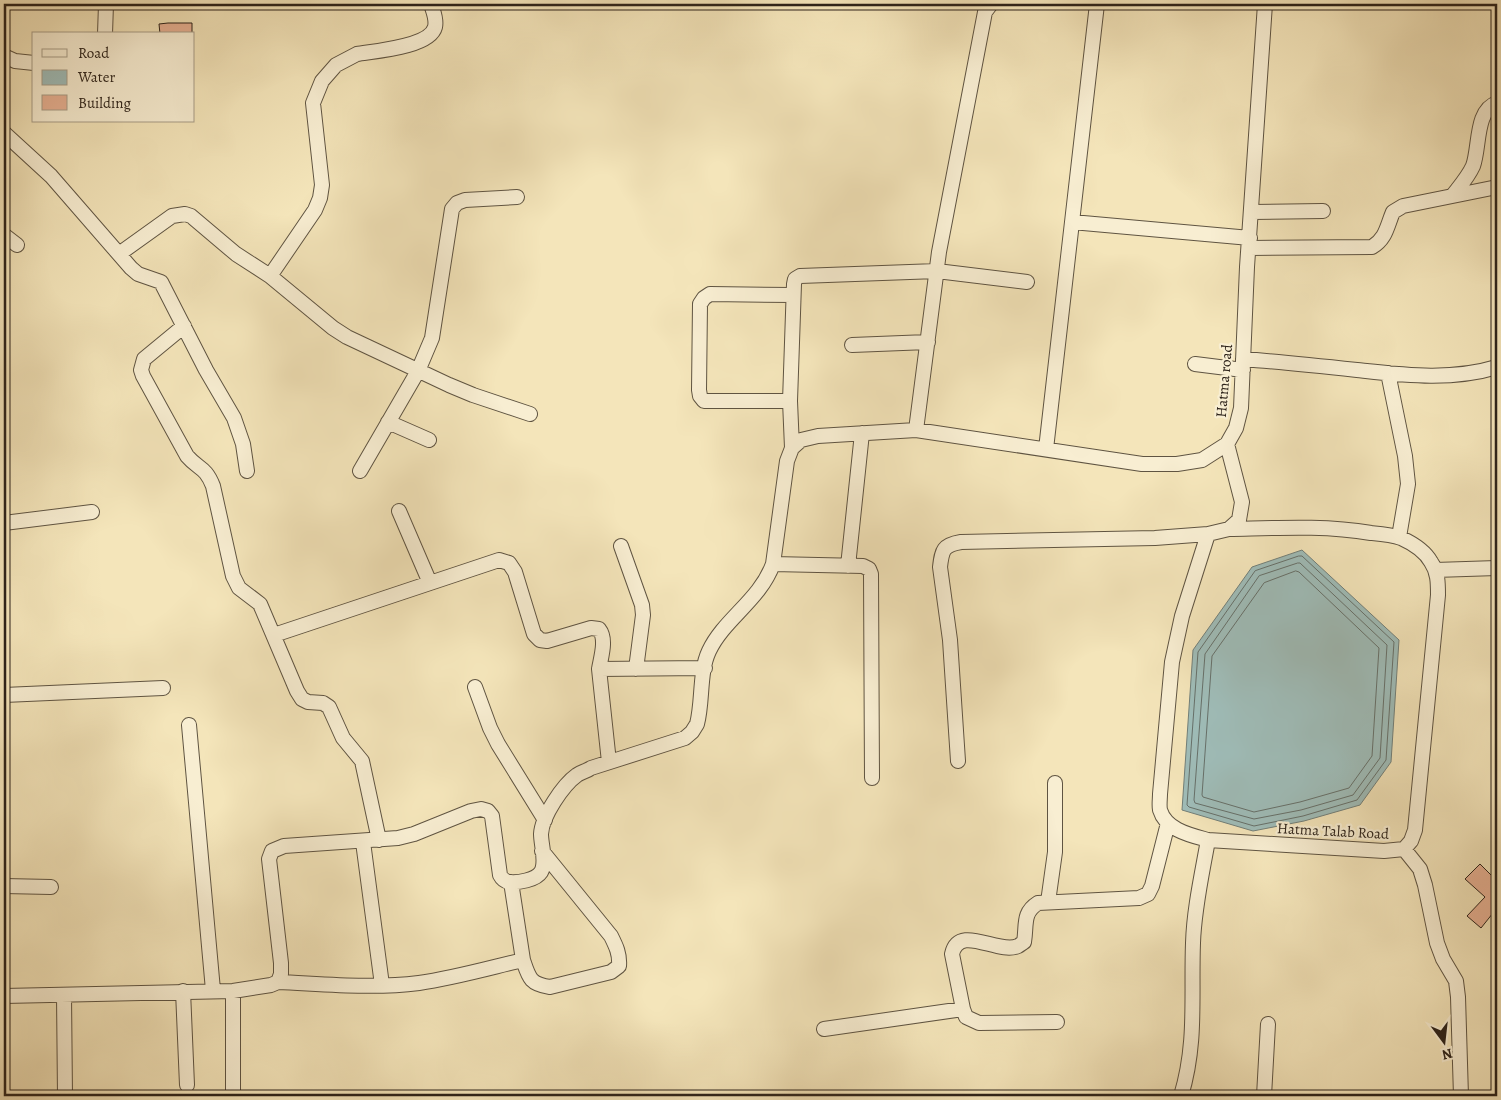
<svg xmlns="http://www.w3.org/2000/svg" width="1501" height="1100" font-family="Alegreya,serif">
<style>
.water{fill:#9fbdb9;stroke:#717f79}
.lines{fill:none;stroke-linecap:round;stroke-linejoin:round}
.shore{stroke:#66706a;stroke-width:1}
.building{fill:#e7b193;stroke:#2d231a}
.street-casing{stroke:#5f5442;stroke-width:16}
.street{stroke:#f8eed2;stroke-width:14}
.labels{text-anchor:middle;stroke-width:4.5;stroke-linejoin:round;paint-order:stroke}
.street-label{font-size:15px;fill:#2d231a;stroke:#f8eed2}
</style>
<rect width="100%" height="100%" fill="#f4e5ba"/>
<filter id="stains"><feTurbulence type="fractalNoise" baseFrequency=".004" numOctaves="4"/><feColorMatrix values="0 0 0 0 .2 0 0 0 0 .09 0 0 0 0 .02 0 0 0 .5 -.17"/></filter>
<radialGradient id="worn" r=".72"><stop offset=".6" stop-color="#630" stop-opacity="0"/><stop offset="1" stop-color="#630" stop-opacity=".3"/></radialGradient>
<path class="water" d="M1302,550L1399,640L1391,762L1360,805L1304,821L1253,831L1182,810L1193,650L1252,567Z"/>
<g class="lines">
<path class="shore" d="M1299,556H1302L1394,642L1386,760L1357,800L1303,816L1254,826L1189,807L1187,805L1198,652L1255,571Z
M1298,563H1300L1387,645L1380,758L1353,795L1301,810L1254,819L1195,803L1194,800L1205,654L1259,576Z
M1296,571L1299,572L1379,648L1372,756L1349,788L1300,802L1254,812L1203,797L1202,795L1212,656L1264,583Z"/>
</g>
<path class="building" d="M168,23H192V34H160L159,24Z
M1480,864L1497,881V908L1481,928L1467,916L1485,897L1465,879Z"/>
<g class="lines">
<g class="street-casing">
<path id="street" d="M105,34L106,4
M4,56L15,61L34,63
M4,133L51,176L131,268L138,274L161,282L206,370L234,418L243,444L247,471
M1453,195C1460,186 1468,177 1473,166C1480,147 1475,110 1497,103
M1252,212L1323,211
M1072,222L1250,238
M4,235L17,245
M1249,248L1372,247C1386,239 1387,226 1393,212L1403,206L1497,187
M119,254L172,216L185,214L191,216L236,254L270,276L333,328L347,337L449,385L473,395L530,414
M270,276L315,210L320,198L322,185L313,103L322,81L336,65L357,54C375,51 430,47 435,27C437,19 433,11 431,4
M184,326L144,359L141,370L143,376L187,456C199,470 205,466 213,486L233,576L239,588L260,604L297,691L302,699L308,702L323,703L329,707L343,738L362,761L379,840
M852,345L928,342
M1243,359C1281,362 1319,366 1357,370C1404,375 1451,381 1497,367
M1195,364L1243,370
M1388,373L1405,456L1408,484L1399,537
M790,401H704L700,396L699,390L700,304L704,298L710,294L793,295
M388,422L429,440
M916,430L939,252L985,12L991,4
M1227,444L1242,502L1239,520L1229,529L1208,534L1182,616L1172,662L1160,794C1160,799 1159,805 1160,810C1166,830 1190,835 1208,840L1384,851L1404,849L1411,841L1415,830L1438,595C1438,583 1438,572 1431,562C1425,551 1412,543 1401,538C1392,535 1381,534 1371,533C1324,525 1277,528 1229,529
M792,448L790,401L794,284L795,279L800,276L937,271L1027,282
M1046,449L1097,4
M360,471L418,371L432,338L452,209L457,203L465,200L517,197
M399,511L430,583
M4,523L92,512
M621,546L642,605L643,615L636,669
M773,564L863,566L869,569L871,574L872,778
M848,566L862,433
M1435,570L1497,568
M274,635L499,560L509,563L515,572L534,634L540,640L547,641L591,628L599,629C607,639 601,657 599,669
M475,687L490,728L498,744L545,820
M4,695L163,688
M189,725L213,990
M958,761L950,640L940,567C942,550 943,545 961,542L1155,538L1208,534
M609,762L599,669L705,668
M363,842L382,985
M1404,849L1420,869L1425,885L1437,943L1443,959L1456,981L1458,997L1461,1096
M511,882L523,960
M4,886L51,887
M1048,902L1055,852V783
M278,982C324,984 373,989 419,983C454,978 489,968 523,960C529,978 530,984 550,987L611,972L619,966C620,954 616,946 611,936L542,851
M183,991L187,1085
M233,991V1096
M64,995L65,1096
M4,996L233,991L271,985L278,982L281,974V963L269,859L272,851L284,846L398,838L414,834L471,811L481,809L488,811L492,816L500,875C502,879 504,881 509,882C518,883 536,880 541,872C547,862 541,845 541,834C542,816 563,785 577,775C581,772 587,771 591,768L685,738L692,732L697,724C703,702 699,672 709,651C724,619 760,600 773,564L787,461L792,448L801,440L818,436L916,430L1142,464H1177L1202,460L1227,444L1236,428L1241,408L1247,267L1265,4
M963,1009L966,1017L979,1023L1057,1022
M824,1029L963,1009L952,954C959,923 998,955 1018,946C1020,945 1022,943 1024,942C1027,925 1022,913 1038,903L1139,898L1148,894L1152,886L1168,823
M1181,1096C1197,1043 1191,997 1193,943C1194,909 1202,874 1208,840
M1264,1096L1268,1024"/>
</g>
<use href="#street" class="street"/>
</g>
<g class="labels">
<g class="street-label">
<text transform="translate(1224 381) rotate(-85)" y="5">Hatma road</text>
<text transform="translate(1333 831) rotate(3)" y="5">Hatma Talab Road</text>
</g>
</g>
<rect width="1501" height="1100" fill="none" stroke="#f4e5ba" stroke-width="20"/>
<rect x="5" y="5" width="1491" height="1090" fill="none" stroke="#2d231a" stroke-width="2.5"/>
<rect x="10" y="10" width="1481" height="1080" fill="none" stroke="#2d231a"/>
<rect x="32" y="32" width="162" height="90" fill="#f8eed2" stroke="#a79d88"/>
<rect x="42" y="49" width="25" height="8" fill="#f8eed2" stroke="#a79d88"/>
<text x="78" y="58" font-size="15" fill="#2d231a">Road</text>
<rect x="42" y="70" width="25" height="15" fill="#9fbdb9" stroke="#a79d88"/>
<text x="78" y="82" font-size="15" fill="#2d231a">Water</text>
<rect x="42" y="95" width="25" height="15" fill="#e7b193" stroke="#a79d88"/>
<text x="78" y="108" font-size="15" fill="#2d231a">Building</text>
<g transform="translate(1444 1042) rotate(165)" stroke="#f8eed2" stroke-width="4" paint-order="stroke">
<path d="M0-4L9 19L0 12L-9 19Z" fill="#2d231a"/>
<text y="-8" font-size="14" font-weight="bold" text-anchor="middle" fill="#2d231a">N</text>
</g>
<rect width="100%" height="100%" filter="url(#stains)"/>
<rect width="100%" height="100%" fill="url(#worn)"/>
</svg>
